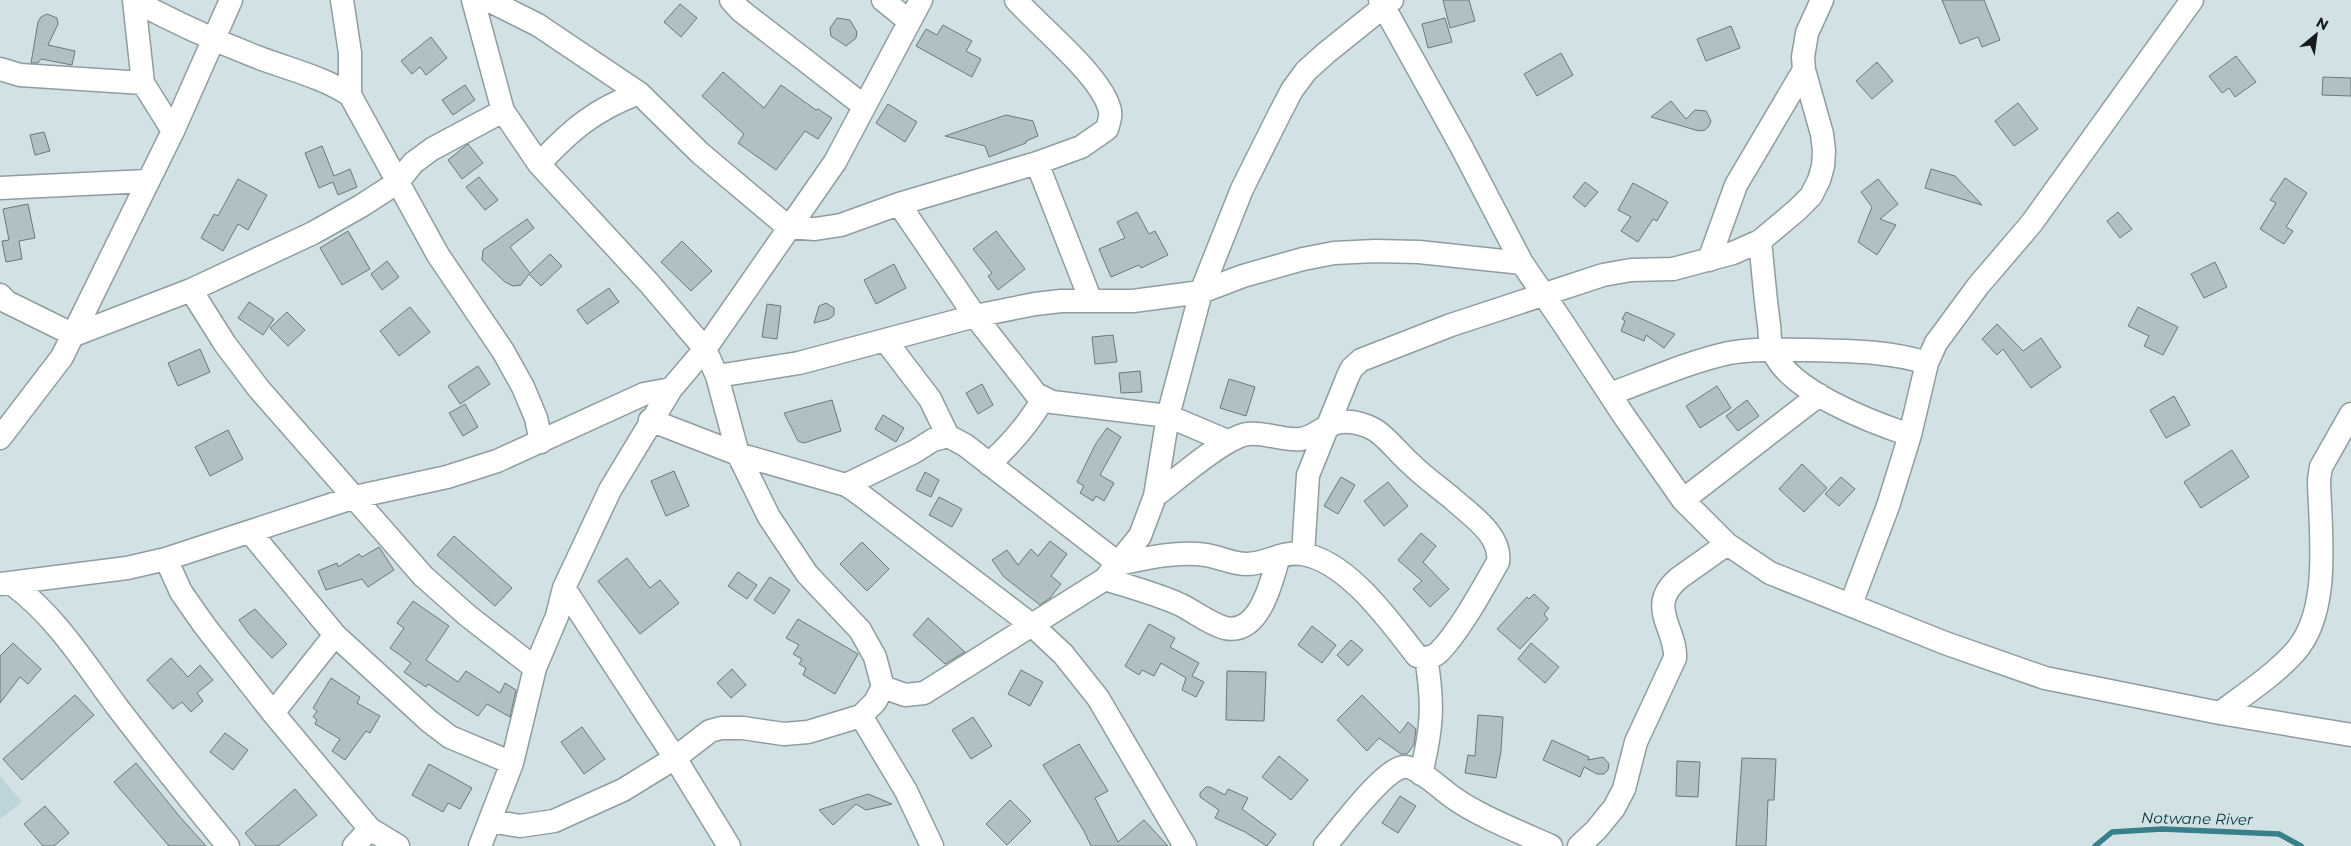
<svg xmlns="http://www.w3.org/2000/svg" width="2351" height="846" font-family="Montserrat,sans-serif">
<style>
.built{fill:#bdd4d8}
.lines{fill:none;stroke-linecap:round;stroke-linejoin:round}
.stream{stroke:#377f89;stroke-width:5.5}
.building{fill:#b2c0c3;stroke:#6b797b}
.minor-casing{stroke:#8f9da0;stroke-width:25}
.minor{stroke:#fff;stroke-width:22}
.labels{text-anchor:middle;stroke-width:4;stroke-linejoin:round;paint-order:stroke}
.water-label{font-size:15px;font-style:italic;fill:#06373d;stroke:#d2e1e4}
</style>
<rect width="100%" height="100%" fill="#d2e1e4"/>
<path class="built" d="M0,776L22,802L0,819Z"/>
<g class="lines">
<path class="stream" d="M2095,846L2112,832L2162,829L2279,834L2301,846"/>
</g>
<path class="building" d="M1443,0H1469L1475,21L1450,28Z
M1942,0H1984L2000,40L1982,47L1978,37L1960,44Z
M680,4L697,18L681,37L664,22Z
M47,14L57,18L58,24L48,45L75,51L72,65L41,59L38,63H31L38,22L41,17Z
M837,18L850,20L857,32L856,38L846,46L831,36L830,28Z
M1445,18L1452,42L1428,48L1422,24Z
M943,25L972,41L966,51L981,59L972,77L916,46L926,29L937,35Z
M1731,26L1740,48L1706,61L1697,39Z
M431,37L447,58L426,75L420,67L412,74L401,61Z
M1561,53L1573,75L1537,96L1524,74Z
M2236,56L2256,82L2235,97L2229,88L2222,93L2209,76Z
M1877,62L1893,81L1872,99L1856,81Z
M723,72L764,108L781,85L816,110L818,109L832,118L818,139L805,131L776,170L738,143L744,134L702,96Z
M2323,77L2351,78V96L2322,95Z
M465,85L475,100L453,115L442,100Z
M1671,101L1686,119L1695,110L1706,111L1711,121L1709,126L1705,130L1699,131L1651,117Z
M2018,103L2038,129L2014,146L1995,121Z
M888,104L917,122L905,142L876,123Z
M1006,115L1033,121L1038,136L1026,141V143L989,157L985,146L945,136Z
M44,132L50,151L35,155L30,135Z
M468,144L483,163L462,179L448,160Z
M322,146L334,176L350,169L357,187L338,195L333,182L319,188L305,153Z
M1931,169L1955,176L1982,205L1925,188Z
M479,177L498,200L485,210L466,187Z
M2285,178L2307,193L2286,227L2293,231L2284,244L2260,229L2276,203L2270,200Z
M238,179L267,195L248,230L238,224L223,251L201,238L214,214L218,216Z
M1878,179L1898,204L1880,219L1896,225L1877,255L1858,242L1872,207L1861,192Z
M1585,182L1598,192L1585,207L1573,197Z
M1633,183L1668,202L1657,221L1653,219L1638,242L1621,231L1631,217L1618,210Z
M28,204L35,238L19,241L22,259L6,262L2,241L9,240L3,209Z
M1137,212L1149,234L1155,231L1168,255L1141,268L1139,265L1111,277L1099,249L1125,238L1117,222Z
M2118,212L2132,229L2120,238L2107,221Z
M527,219L534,228L510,247L530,273L550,254L562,266L541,286L529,274L521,285L513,286L505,282L482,260L483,250Z
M348,231L370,269L342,285L320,248Z
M996,231L1025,269L998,290L988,276L992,273L973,249Z
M682,241L712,271L691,291L661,262Z
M387,261L399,277L382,290L371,274Z
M2215,262L2227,287L2204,298L2191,274Z
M894,264L906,288L876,304L864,280Z
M609,288L619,302L587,324L577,310Z
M249,302L274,319L263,335L238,318Z
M826,303L834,308V315L829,319L814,323L819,306Z
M767,304L781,306L777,339L762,337Z
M410,307L430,332L399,356L380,331Z
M2138,307L2178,327L2163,355L2144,346L2149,336L2128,326Z
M287,312L305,330L288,346L270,328Z
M1626,312L1651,323L1675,334L1664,348L1646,335L1644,341L1621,331L1625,321L1622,319Z
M1997,324L2023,351L2041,338L2061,367L2031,388L2003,349L1997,355L1982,339Z
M1113,335L1117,362L1095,364L1092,337Z
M200,349L210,372L178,386L168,363Z
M478,366L490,384L460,404L448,386Z
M1140,371L1142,392L1121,393L1119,373Z
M1229,379L1255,387L1246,416L1220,408Z
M982,384L993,405L978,414L966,393Z
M1717,386L1731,408L1700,428L1686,406Z
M2174,396L2190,425L2166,438L2150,410Z
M832,400L841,431L804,443L798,441L784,413Z
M1747,400L1759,416L1738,431L1726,416Z
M465,404L478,427L463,436L449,413Z
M883,415L904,428L896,442L875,429Z
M1107,428L1121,437L1100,475L1114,483L1104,501L1096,496L1093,501L1080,493L1084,486L1077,482L1095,445Z
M228,430L243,459L210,476L195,447Z
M2232,450L2249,477L2201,508L2184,482Z
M1802,464L1827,488L1804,512L1779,489Z
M674,471L689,506L666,516L651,481Z
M925,472L939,480L931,497L916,490Z
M1341,477L1355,485L1338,514L1324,506Z
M1841,477L1855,489L1839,506L1825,494Z
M1388,482L1408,506L1384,526L1364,501Z
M939,497L962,509L952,527L929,515Z
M1421,533L1436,546L1423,562L1449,589L1430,607L1413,589L1422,581L1398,560Z
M454,536L512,588L495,606L437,555Z
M1050,541L1067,554L1051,576L1061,584L1050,598L1040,605L1004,577L992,560L1007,550L1018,565L1031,549L1038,556Z
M862,542L889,569L867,591L840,564Z
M379,547L394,570L368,587L362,579L326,590L318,571L337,563L338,567L359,554L362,557Z
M627,558L650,588L660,580L679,603L640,634L598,581Z
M738,572L757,585L747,599L728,586Z
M770,577L790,590L774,614L754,600Z
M1534,594L1549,608L1544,614L1548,619L1520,649L1497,629L1527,597L1529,599Z
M413,601L449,626L426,660L458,682L466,671L500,693L505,683L516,690L510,717L487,704L478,716L428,684L426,687L404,672L411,663L390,648L404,628L397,623Z
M255,609L287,644L272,658L249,634L239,620Z
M928,618L965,652L945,664L913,635Z
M798,619L858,654L835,694L803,675L806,668L799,664L802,659L793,654L799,645L786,638Z
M1149,624L1175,638L1170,647L1199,663L1192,676L1204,682L1196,697L1182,690L1186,678L1161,663L1154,676L1142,670L1139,675L1125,666Z
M1312,626L1336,645L1322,663L1298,645Z
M1351,640L1363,650L1348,666L1337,655Z
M13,643L41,669L28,684L20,677L0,703V656Z
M1531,643L1559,667L1545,683L1518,659Z
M171,658L188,677L200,665L213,680L197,693L203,701L191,712L182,702L173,709L147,680Z
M732,669L746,685L731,698L717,683Z
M1021,670L1043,682L1030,706L1008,694Z
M1227,671L1266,672L1264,721L1226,720Z
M331,678L360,697L357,703L380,716L370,733L366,731L345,760L332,751L340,739L315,724L317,720L313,717L317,711L313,708Z
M75,695L94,715L22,780L3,759Z
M1362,695L1400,733L1408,722L1416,729L1414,745L1407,754H1401L1379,738L1367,751L1337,720Z
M1478,715L1503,717L1501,751L1496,778L1465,773L1468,755L1475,756Z
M973,717L992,746L971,759L952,730Z
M582,727L605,759L584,774L561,742Z
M225,733L248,750L233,770L210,752Z
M1552,740L1589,757L1588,760L1603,757L1609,764L1608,770L1604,774H1597L1584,767L1580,777L1543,760Z
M1079,744L1108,791L1095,798L1118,842L1144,820L1168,846H1091L1084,831L1043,765Z
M1279,756L1308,780L1291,800L1262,777Z
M1742,758L1776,759L1774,800H1768L1766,846H1736Z
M1677,761L1700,762L1698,797L1676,796Z
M136,763L180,817L206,846H169L114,782Z
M429,764L472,788L460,809L448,803L443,812L412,795Z
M1206,787H1210L1225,795L1228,789L1248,798L1242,809L1276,834L1267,846L1245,832L1215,818L1219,810L1200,797V793Z
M295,789L317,815L278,846H256L245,833Z
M868,794L892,804L866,810L856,804L833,825L819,810Z
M1400,796L1416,806L1398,833L1382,823Z
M1010,800L1031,821L1007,845L986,824Z
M45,806L69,833L54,846H43L24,824Z"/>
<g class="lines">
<g class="minor-casing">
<path id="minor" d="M134,0L143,83L173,131
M342,0L350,53V95L438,255L503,351L523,387L536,418L541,442
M473,0L503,111L539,164L649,283L705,349L717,376L738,454L769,517L807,574L860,630L875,657L883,687L875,702L861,716L808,732L784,734L743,728H721L710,731L675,758L623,790L554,821L520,826L490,821
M488,0L538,25L639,93L700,153L788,227L815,229L841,225L899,204L1037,163L1081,147L1107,129C1109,122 1112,114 1109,107C1098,73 1041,28 1016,0
M731,0L740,10L864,106
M883,0L909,21
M1380,0L1461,146L1522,263L1563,323L1624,416L1683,500L1727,544L1770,573L1945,643L2045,678L2220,713L2351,735
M135,1C174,22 216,41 257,57C288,69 323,77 350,95
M0,69L20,75L143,83
M1037,163L1091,301
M539,164C572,129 594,110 639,93
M0,188L147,181
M899,204L975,316L1036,394L1052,402L1168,416L1227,441
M1760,241C1763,269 1765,297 1769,325C1770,333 1769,343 1773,351C1789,391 1871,422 1910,435
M1709,260L1736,185L1804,70
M191,290L225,344L259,389L423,576L468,616L535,668
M0,295L7,302L74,335L191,290L313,233L361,206L398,182L413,163L432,149L503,111
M885,340L930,399L948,436
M717,376L799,363L975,316L1035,304L1061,301H1133L1201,292L1243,276L1303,259L1334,253L1375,251L1419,252L1522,263
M1610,394C1649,380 1688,362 1729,353C1756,348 1783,350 1810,350C1849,351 1889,351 1927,363
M650,420L738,454L846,485L857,492L1033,626L1063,654L1098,698L1185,846
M0,438L62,357L173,131L231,0
M989,464C1011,444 1028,425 1043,399
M846,485L914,452L933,440L948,436L965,445L1119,564C1147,558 1177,551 1206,555C1220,557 1232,564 1247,564C1266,564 1282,551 1302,554C1348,561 1391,623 1417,656C1425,659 1433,658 1439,652C1460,631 1483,588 1498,562C1502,536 1472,516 1454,500C1440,488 1424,477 1411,464C1399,454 1388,438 1375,430C1366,425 1353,421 1342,422C1326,423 1316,437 1301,439C1283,441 1266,432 1248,434C1226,436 1175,481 1155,496
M1683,500L1819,395
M250,532L335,635L429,721L450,737L512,763
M1303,554L1308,475L1348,376L1352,368L1361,360L1451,325L1603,275L1631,270L1673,269L1733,253L1760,241L1797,210L1811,196L1819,180L1823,166L1824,151L1822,134L1804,70L1803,57L1807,33L1822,0
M166,559L181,592L204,625L273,713L370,829L398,846
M1105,579C1130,587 1157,594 1181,605C1195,612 1210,624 1225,628C1260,636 1272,580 1279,556
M0,584L127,568L166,559L355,497L447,477L497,461L644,394L671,389
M12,584C56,616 86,665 118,708C154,755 191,801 228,846
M564,588L675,758L729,846
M1851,604L1888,506L1910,435L1927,363L1936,343L1978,286L2031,224L2192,0
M883,687L905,695L924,693L1105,579L1140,536L1155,496L1168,416L1201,292L1242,189L1279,115L1292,90L1306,71L1326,53L1392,0
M273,713L335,635
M2220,713C2245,694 2273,676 2294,653C2332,612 2320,532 2319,480L2321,467L2351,414
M861,716L906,791L932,846
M1421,774C1432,729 1434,704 1426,658
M354,846L370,829
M480,846L512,763L535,668L557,616L564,588L610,490L671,389L705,349L835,162L921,0
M1325,846C1340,829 1382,771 1403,767C1416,765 1441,789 1451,796C1476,815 1522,833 1551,846
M1579,846L1596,830L1614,808L1624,789L1636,742L1675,658C1677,629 1645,606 1679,578L1727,544"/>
</g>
<use href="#minor" class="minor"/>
</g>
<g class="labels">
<g class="water-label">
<text transform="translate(2197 819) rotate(1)" y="5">Notwane River</text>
</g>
</g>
<g transform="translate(2316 35) rotate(29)" stroke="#d2e1e4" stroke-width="4" paint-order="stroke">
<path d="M0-4L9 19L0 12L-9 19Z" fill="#161c1c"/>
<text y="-8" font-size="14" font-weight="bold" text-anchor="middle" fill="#161c1c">N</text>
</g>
</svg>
